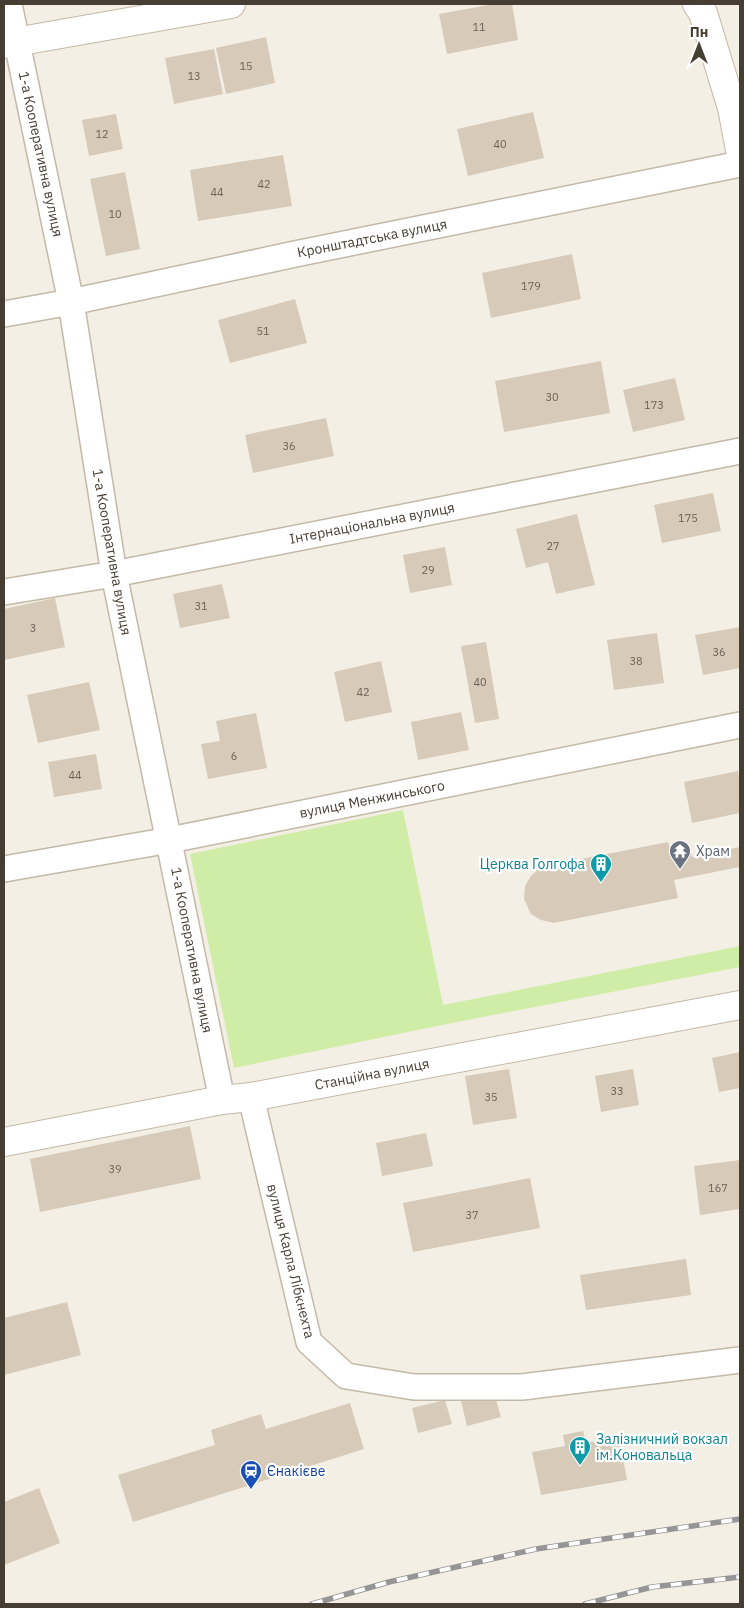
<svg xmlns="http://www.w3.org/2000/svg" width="744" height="1608" font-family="'IBM Plex Sans',sans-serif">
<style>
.green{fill:#d0eda8}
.building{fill:#d7cab8}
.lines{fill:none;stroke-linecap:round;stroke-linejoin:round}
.minor-casing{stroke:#c3b9a8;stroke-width:28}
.tertiary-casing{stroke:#c3b9a8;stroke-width:30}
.minor{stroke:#fff;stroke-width:25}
.tertiary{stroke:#fff;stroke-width:28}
.rail-casing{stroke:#959595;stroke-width:5.5}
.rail{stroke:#fff;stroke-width:4;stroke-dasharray:11;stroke-linecap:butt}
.labels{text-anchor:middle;stroke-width:4.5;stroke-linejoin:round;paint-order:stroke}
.number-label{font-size:11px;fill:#6b6154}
.street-label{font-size:14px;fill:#473e33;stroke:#fff}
.worship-label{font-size:14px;fill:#5b616d;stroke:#fff;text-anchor:start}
.culture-label{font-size:14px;fill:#0d838f;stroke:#fff;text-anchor:end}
.transit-label{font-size:14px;fill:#164399;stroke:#fff;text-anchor:start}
</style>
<rect width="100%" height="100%" fill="#f4efe4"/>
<path class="green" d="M403,810L443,1005L740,946V967L447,1024L234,1068L190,854Z"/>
<path class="building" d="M494,4H512L518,40L447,54L439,14Z
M266,37L275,83L226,94L216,48Z
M214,49L223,94L174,104L165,58Z
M533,112L544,158L468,176L457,129Z
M116,114L123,149L89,156L82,120Z
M283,155L292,206L198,221L190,170Z
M125,172L140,249L106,256L90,179Z
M572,254L581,299L491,318L482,273Z
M295,299L307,343L230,363L218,320Z
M601,361L610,413L504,432L495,381Z
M675,378L685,420L633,432L623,390Z
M326,418L334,456L253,473L245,435Z
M713,493L721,531L662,543L654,505Z
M577,514L595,585L556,594L548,562L526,568L516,529Z
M445,547L452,585L410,593L403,555Z
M222,584L230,618L180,628L173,594Z
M55,598L65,647L4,660V609Z
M740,627V668L703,675L695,635Z
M657,633L664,683L614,690L607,640Z
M486,642L499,719L475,723L461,646Z
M381,661L392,712L345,722L334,672Z
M89,682L100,730L38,743L27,695Z
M461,712L469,750L418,760L411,722Z
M256,713L267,768L208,779L201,744L220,741L216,721Z
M96,754L102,789L54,797L48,762Z
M738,771L740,783V813L692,823L684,782Z
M668,842L671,853L690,849L692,857L740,847V867L674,880L678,898L554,923L541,920L531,914L524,899L525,886L531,876L541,867Z
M740,1052V1088L719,1092L712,1058Z
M509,1069L517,1118L473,1125L465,1076Z
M633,1069L639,1105L601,1112L595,1076Z
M190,1126L201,1179L40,1212L30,1159Z
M426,1133L433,1166L382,1176L376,1143Z
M740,1160V1209L700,1215L694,1166Z
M530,1178L540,1228L413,1252L403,1203Z
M686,1259L691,1295L586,1310L580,1275Z
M67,1302L81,1355L4,1375V1318Z
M494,1393L501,1417L467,1426L461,1401Z
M445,1400L452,1424L418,1433L412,1408Z
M350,1403L364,1449L133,1522L118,1475L215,1445L211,1430L261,1414L266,1429Z
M583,1431L586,1443L619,1437L627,1480L541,1495L532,1452L565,1446L563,1435Z
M39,1488L60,1543L4,1565V1502Z"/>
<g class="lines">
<g class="minor-casing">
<path id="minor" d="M9,4L71,302L114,574L222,1100
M4,314L71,302L300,253L740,164
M4,592L114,574L740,451
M4,869L170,840L740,725
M251,1097L309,1342L346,1376L414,1387H522L740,1360"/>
</g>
<g class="tertiary-casing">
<path id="tertiary" d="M697,4L703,13L732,108L740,150
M4,44L231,4
M4,1142L222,1100L251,1097L740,1005"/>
</g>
<use href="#minor" class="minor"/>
<use href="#tertiary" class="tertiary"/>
<g class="rail-casing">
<path id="rail" d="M312,1604L389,1582L536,1549L740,1519
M585,1604L652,1587L740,1577"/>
</g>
<use href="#rail" class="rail"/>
</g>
<defs>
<g id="temple-pin" transform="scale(1.125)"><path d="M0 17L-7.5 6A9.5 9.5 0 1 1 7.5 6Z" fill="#6b7280" stroke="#fff"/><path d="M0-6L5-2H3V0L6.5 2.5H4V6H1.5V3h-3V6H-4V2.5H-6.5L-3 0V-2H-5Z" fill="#fff"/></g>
<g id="building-pin" transform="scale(1.125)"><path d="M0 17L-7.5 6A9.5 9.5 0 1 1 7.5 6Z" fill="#0f9aa8" stroke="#fff"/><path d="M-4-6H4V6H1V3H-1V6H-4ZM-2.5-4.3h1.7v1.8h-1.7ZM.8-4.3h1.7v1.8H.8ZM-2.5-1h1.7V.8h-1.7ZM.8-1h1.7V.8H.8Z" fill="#fff"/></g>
<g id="station-pin" transform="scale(1.125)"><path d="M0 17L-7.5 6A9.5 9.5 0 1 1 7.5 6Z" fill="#1a4fb4" stroke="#fff"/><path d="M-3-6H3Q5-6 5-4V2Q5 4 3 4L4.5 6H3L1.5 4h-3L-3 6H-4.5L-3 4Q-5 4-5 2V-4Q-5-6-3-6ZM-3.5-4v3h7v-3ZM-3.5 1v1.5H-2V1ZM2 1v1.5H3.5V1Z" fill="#fff"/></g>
</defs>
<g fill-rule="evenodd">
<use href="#temple-pin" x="680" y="851"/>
<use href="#building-pin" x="601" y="864"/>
<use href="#building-pin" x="580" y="1447"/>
<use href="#station-pin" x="251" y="1471"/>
</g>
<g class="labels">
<g class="number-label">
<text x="479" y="31">11</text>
<text x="246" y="70">15</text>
<text x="194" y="80">13</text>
<text x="102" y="138">12</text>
<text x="500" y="148">40</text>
<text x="264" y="188">42</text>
<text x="217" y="196">44</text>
<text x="115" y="218">10</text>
<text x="531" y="290">179</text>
<text x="263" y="335">51</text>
<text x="552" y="401">30</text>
<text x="654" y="409">173</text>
<text x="289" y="450">36</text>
<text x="688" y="522">175</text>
<text x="553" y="550">27</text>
<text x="428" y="574">29</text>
<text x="201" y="610">31</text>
<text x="33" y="632">3</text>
<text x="719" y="656">36</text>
<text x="636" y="665">38</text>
<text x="480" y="686">40</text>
<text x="363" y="696">42</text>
<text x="234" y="760">6</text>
<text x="75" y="779">44</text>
<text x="617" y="1095">33</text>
<text x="491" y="1101">35</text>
<text x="115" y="1173">39</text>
<text x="718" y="1192">167</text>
<text x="472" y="1219">37</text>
</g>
<g class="street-label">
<text transform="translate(41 154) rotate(78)" y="5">1-а Кооперативна вулиця</text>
<text transform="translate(372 238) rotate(-11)" y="5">Кронштадтська вулиця</text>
<text transform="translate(372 523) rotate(-11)" y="5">Інтернаціональна вулиця</text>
<text transform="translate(112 552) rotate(80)" y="5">1-а Кооперативна вулиця</text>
<text transform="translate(372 799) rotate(-11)" y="5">вулиця Менжинського</text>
<text transform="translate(192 950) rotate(79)" y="5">1-а Кооперативна вулиця</text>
<text transform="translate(372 1074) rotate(-11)" y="5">Станційна вулиця</text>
<text transform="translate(291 1261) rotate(76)" y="5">вулиця Карла Лібкнехта</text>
</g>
<g class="worship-label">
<text x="696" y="856">Храм</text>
</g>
<g class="culture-label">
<text x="585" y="869">Церква Голгофа</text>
<text x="596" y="1444" text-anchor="start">Залізничний вокзал<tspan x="596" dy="16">ім.Коновальца</tspan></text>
</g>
<g class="transit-label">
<text x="267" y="1476">Єнакієве</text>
</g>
</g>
<rect width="744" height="1608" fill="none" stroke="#473e33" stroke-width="10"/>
<g transform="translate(699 45)" stroke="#ffffff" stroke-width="4" paint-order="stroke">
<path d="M0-4L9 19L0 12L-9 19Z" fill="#473e33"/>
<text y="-8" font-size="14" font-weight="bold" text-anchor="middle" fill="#473e33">Пн</text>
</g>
</svg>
